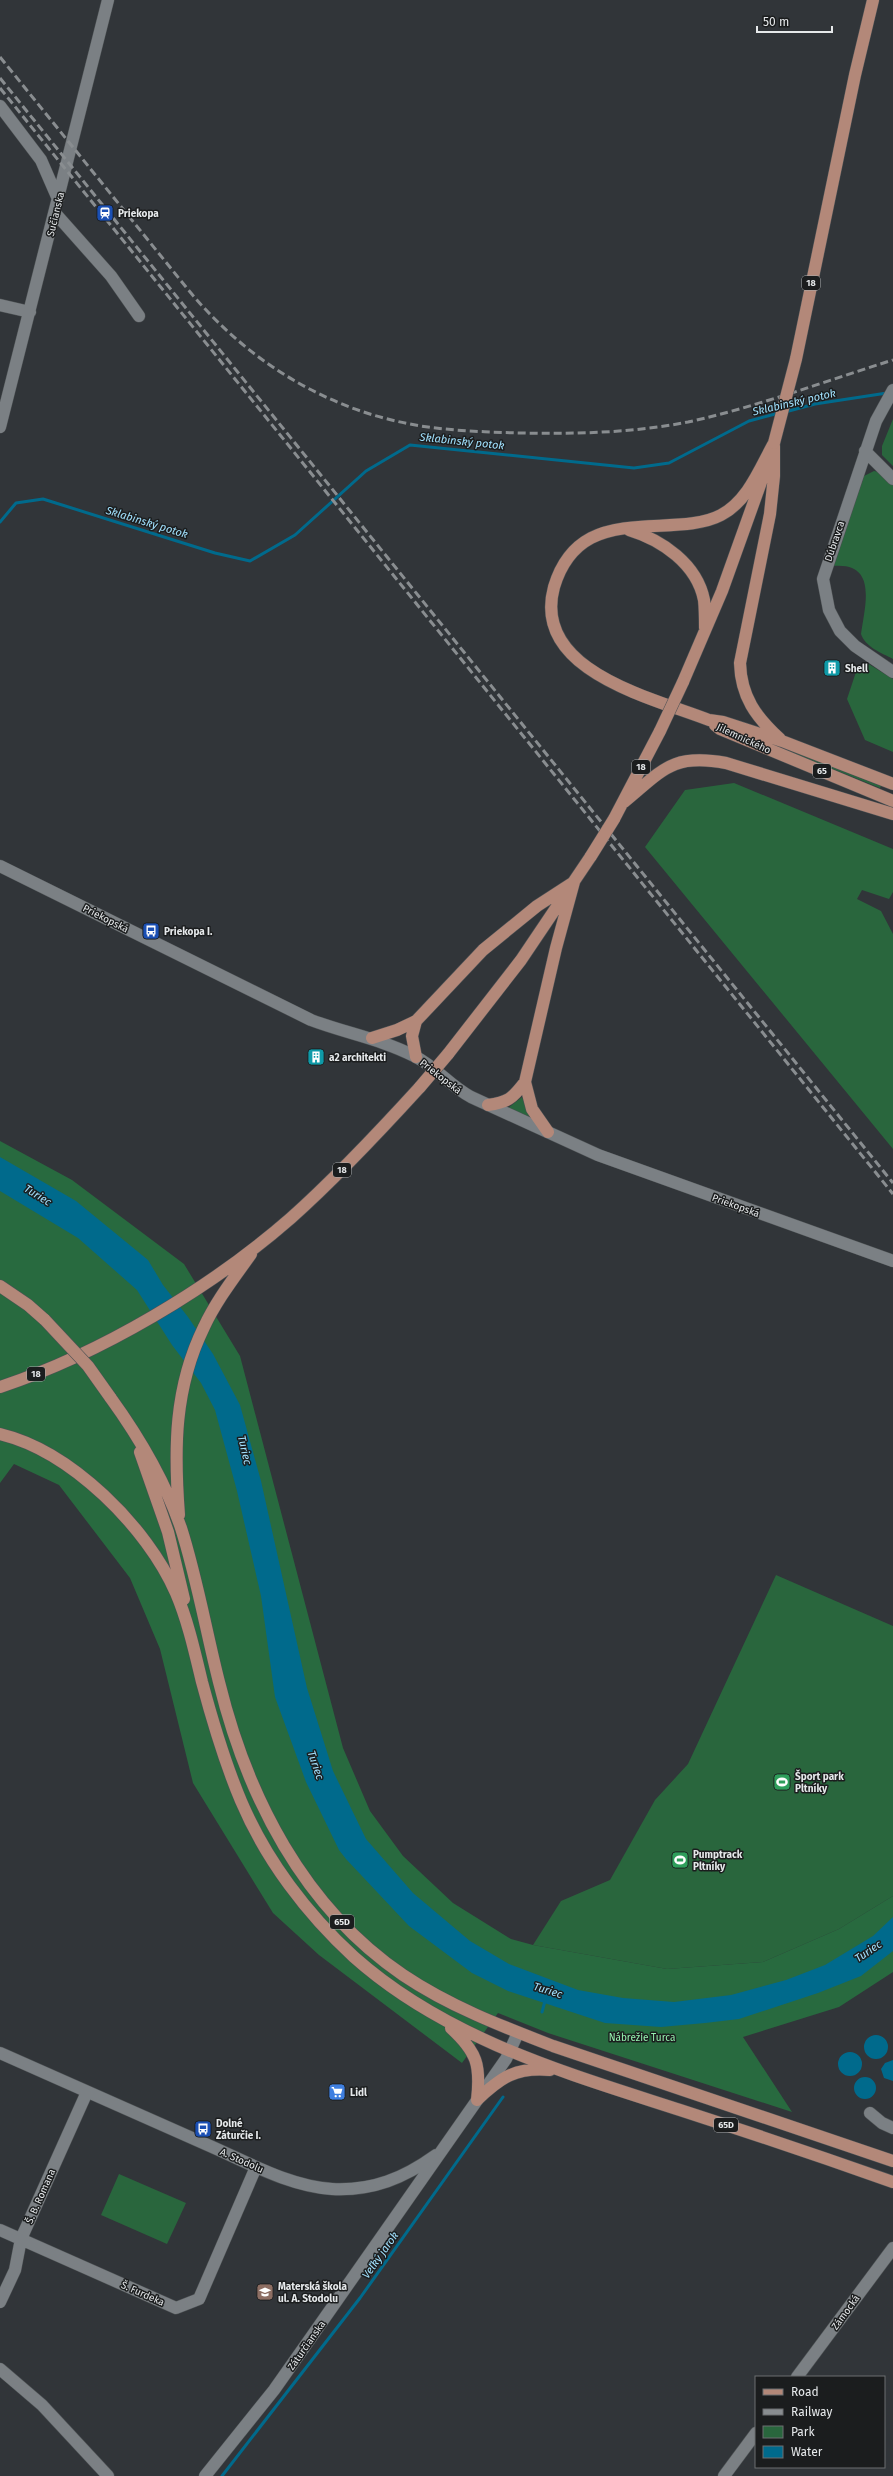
<svg xmlns="http://www.w3.org/2000/svg" width="893" height="2476" font-family="'Fira Sans',sans-serif">
<style>
.green{fill:#29663d}
.forest{fill:#286a3f}
.water{fill:#006a8c}
.lines{fill:none;stroke-linecap:round;stroke-linejoin:round}
.stream{stroke:#006a8c;stroke-width:3}
.minor-casing{stroke:#4e5255;stroke-width:13}
.major-casing{stroke:#4e5255;stroke-width:13}
.minor{stroke:#7b8084;stroke-width:12}
.major{stroke:#b38879;stroke-width:12}
.rail{stroke:#898d90;stroke-width:3;stroke-dasharray:8 4;stroke-linecap:butt}
.major-bridge-casing{stroke:#4e5255;stroke-width:13;stroke-linecap:butt}
.major-bridge{stroke:#b38879;stroke-width:12}
.labels{text-anchor:middle;stroke-width:3;stroke-linejoin:round;paint-order:stroke}
.shield{fill:#1b1d1e;stroke:#a9acae;stroke-width:1}
.shield-label{font-size:9px;font-weight:bold;fill:#e6e9eb}
.poi-label{font-size:10px;font-weight:bold;fill:#e6e9eb;stroke:#1b1d1e;text-anchor:start}
.street-label{font-size:10px;fill:#e6e9eb;stroke:#1b1d1e}
.park-label{font-size:10px;fill:#96f2b0;stroke:#1b1d1e}
.water-label{font-size:11px;font-style:italic;fill:#a1e1fe;stroke:#1b1d1e}
</style>
<rect width="100%" height="100%" fill="#313539"/>
<path class="green" d="M893,419V466L882,455V446Z
M874,471L879,472L893,484V659C882,653 865,647 861,634C865,605 878,562 833,566L864,476Z
M863,663H867L893,679V752L865,740L847,699L857,669Z
M717,722L881,786L880,788Z
M734,783L893,849V892L889,899L862,890L857,899L881,911L893,934V1149L645,847L685,790Z
M522,1097L530,1117L508,1108Z
M776,1575L893,1626V1896L839,1929L763,1962L667,1969L533,1945L561,1901L610,1880L655,1800L688,1764Z
M119,2174L186,2203L167,2244L101,2215Z"/>
<path class="forest" d="M0,1141L72,1180L184,1264L240,1356L343,1748L370,1811L403,1856L453,1903L511,1939L533,1945L667,1969L763,1962L839,1929L893,1896V1972L839,2007L743,2037L792,2112L548,2033L498,2013L462,2063L319,1955L273,1913L193,1783L160,1649L130,1578L59,1485L14,1464L0,1483Z"/>
<path class="water" d="M0,1157L76,1201L148,1260L163,1285L188,1317L213,1354L240,1405L261,1481L307,1688L333,1771L366,1839L413,1893L470,1941L509,1964L578,1990L623,1998L674,2002L731,1995L786,1980L825,1965L873,1936L893,1917V1951L861,1976L818,1993L739,2019L705,2023L661,2027L605,2023L508,1991L472,1973L409,1926L346,1859L339,1850L306,1782L275,1697L261,1596L237,1491L215,1410L201,1383L172,1345L137,1290L78,1238L0,1191Z
M864 2047a12 12 0 1 1 24 0a12 12 0 1 1-24 0Z
M838 2064a12 12 0 1 1 24 0a12 12 0 1 1-24 0Z
M893,2060V2081L884,2078L881,2069L885,2063Z
M854 2088a11 11 0 1 1 22 0a11 11 0 1 1-22 0Z"/>
<g class="lines">
<path class="stream" d="M785,412L815,404L887,393
M0,522L16,503L43,499L215,553L250,561L295,535L366,471L410,445L634,468L669,463L749,421L779,413
M542,2012L545,2001
M222,2476L360,2298L503,2097"/>
<g class="minor-casing">
<path id="minor" d="M0,106L41,160L58,199
M55,213L111,276L139,316
M0,305L30,312
M893,390L876,421L823,579L829,610L840,631L855,646L893,672
M0,427L108,0
M865,451L893,479
M0,866L311,1020C345,1033 381,1039 414,1056C435,1066 450,1086 471,1097L598,1155L893,1261
M0,2053C70,2084 140,2115 210,2146C249,2163 289,2186 332,2189C373,2191 404,2178 436,2155
M870,2113L882,2123L893,2128
M0,2230L176,2308L199,2299L256,2167
M0,2302L15,2270L21,2239L87,2092
M0,2369L42,2405L108,2476
M797,2377L893,2248
M205,2476L274,2390L305,2346L506,2059L518,2033
M724,2476L756,2433"/>
</g>
<g class="major-casing">
<path id="major" d="M796,359L855,75L873,0
M774,443C760,468 748,501 721,515C687,533 630,518 591,538C572,548 560,567 554,587C531,671 653,698 709,720L723,722L782,741L893,784
M774,446V476L770,514L740,663C741,697 756,717 780,739
M629,530C662,540 697,564 704,600C705,609 705,619 705,628
M683,682L722,591L765,471
M715,725L720,729L893,801
M624,802C663,770 672,753 726,763L893,814
M614,819L660,731
M416,1021L412,1036L416,1057
M372,1038L397,1030L416,1021L483,950L537,906L574,882
M448,1054L521,960L591,856
M525,1082L532,1109L548,1132
M488,1105C508,1102 512,1099 525,1082L556,948L574,882
M0,1286L28,1305L45,1320
M0,1387C100,1354 211,1288 291,1218C337,1177 379,1132 420,1087
M110,1397C139,1437 165,1481 181,1528C197,1578 206,1631 219,1682C247,1796 303,1907 403,1975C449,2006 501,2026 553,2046L893,2161
M0,1434C71,1451 147,1527 176,1593C188,1621 195,1653 202,1682C213,1723 225,1763 241,1801C266,1860 307,1914 354,1957C446,2039 566,2073 680,2110C751,2133 822,2157 893,2182
M140,1452L168,1532L184,1599
M179,1515C174,1449 174,1388 204,1327C216,1301 234,1278 251,1254
M451,2028C477,2052 481,2065 477,2100
M477,2100C501,2077 516,2067 550,2070"/>
</g>
<use href="#minor" class="minor"/>
<use href="#major" class="major"/>
<path class="rail" d="M0,57L186,287C245,360 327,411 421,426C453,431 487,432 520,433C576,434 632,433 688,422C757,407 825,381 893,360
M0,78L893,1183
M0,88L893,1194"/>
<g class="major-bridge-casing">
<path id="major-bridge" d="M774,443L796,359
M660,731L683,682
M591,856L614,819
M420,1087L448,1054
M45,1320L88,1366L110,1397"/>
</g>
<use href="#major-bridge" class="major-bridge"/>
</g>
<defs>
<g id="station-square" transform="scale(0.9)"><rect x="-9" y="-9" width="18" height="18" rx="4" fill="#1a4fb4" stroke="#1b1d1e"/><path d="M-3-6H3Q5-6 5-4V2Q5 4 3 4L4.5 6H3L1.5 4h-3L-3 6H-4.5L-3 4Q-5 4-5 2V-4Q-5-6-3-6ZM-3.5-4v3h7v-3ZM-3.5 1v1.5H-2V1ZM2 1v1.5H3.5V1Z" fill="#fff"/></g>
<g id="building-square" transform="scale(0.9)"><rect x="-9" y="-9" width="18" height="18" rx="4" fill="#0f9aa8" stroke="#1b1d1e"/><path d="M-4-6H4V6H1V3H-1V6H-4ZM-2.5-4.3h1.7v1.8h-1.7ZM.8-4.3h1.7v1.8H.8ZM-2.5-1h1.7V.8h-1.7ZM.8-1h1.7V.8H.8Z" fill="#fff"/></g>
<g id="bus-square" transform="scale(0.9)"><rect x="-9" y="-9" width="18" height="18" rx="4" fill="#1a4fb4" stroke="#1b1d1e"/><path d="M-5-6H5V4H4V6H2V4H-2V6H-4V4H-5ZM-3.5-4V0h7V-4ZM-3.5 1.2v1.5H-2V1.2ZM2 1.2v1.5H3.5V1.2Z" fill="#fff"/></g>
<g id="stadium-square" transform="scale(0.9)"><rect x="-9" y="-9" width="18" height="18" rx="4" fill="#2e9e5b" stroke="#1b1d1e"/><path d="M0-5a6.5 5 0 1 0 0 10a6.5 5 0 1 0 0-10ZM-3.5-1.8h7v3.6h-7Z" fill="#fff"/></g>
<g id="supermarket-square" transform="scale(0.9)"><rect x="-9" y="-9" width="18" height="18" rx="4" fill="#3f7fe0" stroke="#1b1d1e"/><path d="M-6-5.5h2.5l.6 2H6L4.5 2H-2.5L-4.4-4H-6ZM-1.5 3.2a1.3 1.3 0 1 0 .1 0ZM3 3.2a1.3 1.3 0 1 0 .1 0Z" fill="#fff"/></g>
<g id="school-square" transform="scale(0.9)"><rect x="-9" y="-9" width="18" height="18" rx="4" fill="#8d6e63" stroke="#1b1d1e"/><path d="M0-5L7-2L0 1L-7-2ZM-4 1L0 2.5L4 1V4Q0 6-4 4Z" fill="#fff"/></g>
</defs>
<g fill-rule="evenodd">
<use href="#station-square" x="105" y="213"/>
<use href="#building-square" x="832" y="668"/>
<use href="#bus-square" x="151" y="931"/>
<use href="#building-square" x="316" y="1057"/>
<use href="#stadium-square" x="782" y="1782"/>
<use href="#stadium-square" x="680" y="1860"/>
<use href="#supermarket-square" x="337" y="2092"/>
<use href="#bus-square" x="203" y="2129"/>
<use href="#school-square" x="265" y="2292"/>
</g>
<g class="labels">
<g class="shield">
<rect x="802" y="276" width="18" height="14" rx="3"/>
<rect x="632" y="760" width="18" height="14" rx="3"/>
<rect x="813" y="764" width="18" height="14" rx="3"/>
<rect x="333" y="1163" width="18" height="14" rx="3"/>
<rect x="27" y="1367" width="18" height="14" rx="3"/>
<rect x="330" y="1915" width="24" height="14" rx="3"/>
<rect x="714" y="2118" width="24" height="14" rx="3"/>
</g>
<g class="shield-label">
<text x="811" y="286">18</text>
<text x="641" y="770">18</text>
<text x="822" y="774">65</text>
<text x="342" y="1173">18</text>
<text x="36" y="1377">18</text>
<text x="342" y="1925">65D</text>
<text x="726" y="2128">65D</text>
</g>
<g class="poi-label">
<text x="118" y="217">Priekopa</text>
<text x="845" y="672">Shell</text>
<text x="164" y="935">Priekopa I.</text>
<text x="329" y="1061">a2 architekti</text>
<text x="795" y="1780">Šport park<tspan x="795" dy="12">Pltníky</tspan></text>
<text x="693" y="1858">Pumptrack<tspan x="693" dy="12">Pltníky</tspan></text>
<text x="350" y="2096">Lidl</text>
<text x="216" y="2127">Dolné<tspan x="216" dy="12">Záturčie I.</tspan></text>
<text x="278" y="2290">Materská škola<tspan x="278" dy="12">ul. A. Stodolu</tspan></text>
</g>
<g class="street-label">
<text transform="translate(55 214) rotate(-76)" y="4">Sučianska</text>
<text transform="translate(834 541) rotate(-71)" y="4">Dúbravca</text>
<text transform="translate(744 738) rotate(25)" y="4">Jilemnického</text>
<text transform="translate(106 918) rotate(27)" y="4">Priekopská</text>
<text transform="translate(441 1076) rotate(38)" y="4">Priekopská</text>
<text transform="translate(736 1205) rotate(20)" y="4">Priekopská</text>
<text transform="translate(242 2160) rotate(24)" y="4">A. Stodolu</text>
<text transform="translate(40 2196) rotate(-66)" y="4">Š. B. Romana</text>
<text transform="translate(143 2293) rotate(24)" y="4">Š. Furdeka</text>
<text transform="translate(845 2312) rotate(-54)" y="4">Zámocká</text>
<text transform="translate(306 2345) rotate(-55)" y="4">Záturčianska</text>
</g>
<g class="park-label">
<text x="642" y="2041">Nábrežie Turca</text>
</g>
<g class="water-label">
<text transform="translate(794 402) rotate(-13)" y="4">Sklabinský potok</text>
<text transform="translate(462 441) rotate(6)" y="4">Sklabinský potok</text>
<text transform="translate(147 522) rotate(17)" y="4">Sklabinský potok</text>
<text transform="translate(38 1195) rotate(32)" y="4">Turiec</text>
<text transform="translate(245 1450) rotate(77)" y="4">Turiec</text>
<text transform="translate(316 1765) rotate(71)" y="4">Turiec</text>
<text transform="translate(868 1951) rotate(-34)" y="4">Turiec</text>
<text transform="translate(548 1990) rotate(17)" y="4">Turiec</text>
<text transform="translate(380 2255) rotate(-55)" y="4">Veľký jarok</text>
</g>
</g>
<rect x="755" y="2376" width="130" height="92" fill="#1b1d1e" stroke="#6c6f70"/>
<rect x="763" y="2389" width="20" height="6" fill="#b38879" stroke="#6c6f70"/>
<text x="791" y="2396" font-size="12" fill="#e6e9eb">Road</text>
<rect x="763" y="2409" width="20" height="6" fill="#898d90" stroke="#6c6f70"/>
<text x="791" y="2416" font-size="12" fill="#e6e9eb">Railway</text>
<rect x="763" y="2426" width="20" height="12" fill="#29663d" stroke="#6c6f70"/>
<text x="791" y="2436" font-size="12" fill="#e6e9eb">Park</text>
<rect x="763" y="2446" width="20" height="12" fill="#006a8c" stroke="#6c6f70"/>
<text x="791" y="2456" font-size="12" fill="#e6e9eb">Water</text>
<path d="M757 26v6h75v-6" fill="none" stroke="#e6e9eb" stroke-width="2"/>
<text x="763" y="26" font-size="12" fill="#e6e9eb" stroke="#1b1d1e" stroke-width="3" paint-order="stroke">50 m</text>
</svg>
